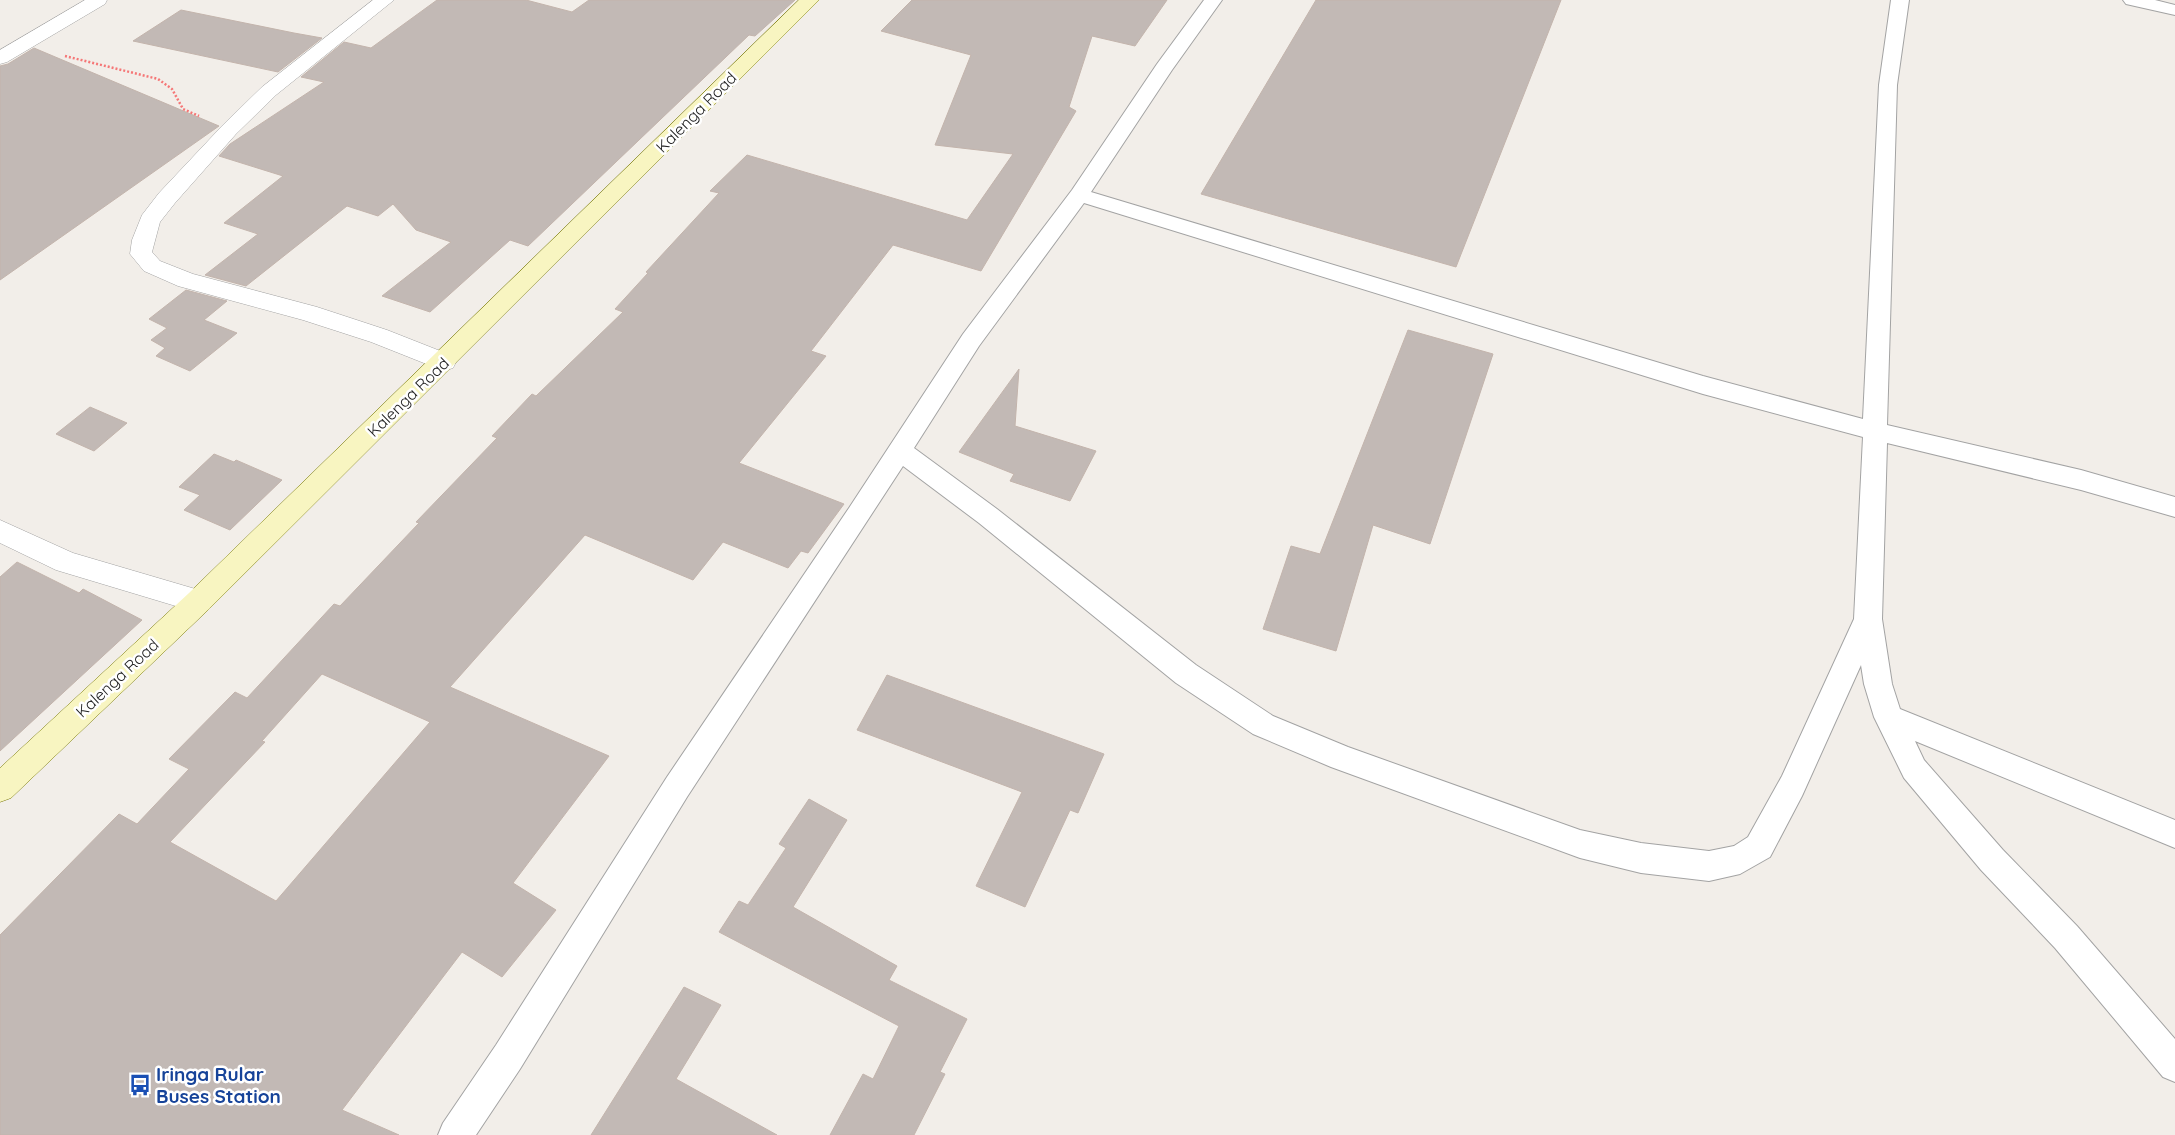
<svg xmlns="http://www.w3.org/2000/svg" width="2175" height="1135" font-family="Quicksand,sans-serif">
<style>
.building{fill:#c2b9b5;stroke:#c3b4ac;fill-rule:evenodd}
.lines{fill:none;stroke-linecap:round;stroke-linejoin:round}
.lane-casing{stroke:#a3a3a3;stroke-width:2}
.street-casing{stroke:#a3a3a3;stroke-width:1}
.secondary-casing{stroke:#787909;stroke-width:1}
.path{stroke:#f57777;stroke-width:2.5;stroke-dasharray:2 2;stroke-linecap:butt}
.lane{fill:#fff;fill-rule:evenodd}
.street{fill:#fff;fill-rule:evenodd}
.secondary{fill:#f8f5c1;fill-rule:evenodd}
.labels{text-anchor:middle;stroke-width:5;stroke-linejoin:round;paint-order:stroke}
.street-label{font-size:16px;fill:#222;stroke:#fff}
.near-transit-label{font-size:19px;font-weight:bold;fill:#164399;stroke:#fff;text-anchor:start}
</style>
<rect width="100%" height="100%" fill="#f2eee9"/>
<path class="building" d="M437,0H526L572,12L589,0H795L755,36L749,35L528,246L510,240L430,312L382,296L451,242L416,230L393,204L378,216L347,206L246,286L205,275L258,234L224,223L283,176L219,156L230,144L324,82L301,77L344,42L371,48Z
M912,0H1167L1135,46L1092,36L1069,107L1076,111L981,271L893,245L811,351L826,356L739,463L844,504L808,553L801,551L788,568L723,542L693,580L585,535L450,687L609,756L513,883L556,910L502,977L462,952L342,1110L399,1135H0V935L119,814L137,824L189,769L169,759L235,692L247,698L334,604L340,606L419,523L416,522L497,438L492,436L532,394L536,396L623,312L615,309L648,273L646,272L719,193L710,191L747,155L967,220L1013,154L935,145L971,55L881,31ZM322,674L430,722L276,901L170,842L265,742L262,741Z
M1316,0H1561L1456,267L1201,194Z
M181,10L294,33L322,38L278,72L133,41Z
M34,48L219,126L0,280V66L8,64Z
M186,290L227,301L204,320L237,333L190,371L156,356L165,348L151,340L167,328L149,319Z
M1408,330L1493,354L1430,544L1373,525L1336,651L1263,629L1291,546L1320,554Z
M1019,369L1015,426L1096,451L1070,501L1010,481L1014,474L959,452Z
M90,407L127,423L94,451L56,434Z
M214,454L234,462L236,460L282,480L230,530L184,510L200,495L179,487Z
M17,562L79,593L83,589L142,620L0,751V577Z
M887,675L1104,754L1078,813L1070,810L1025,907L976,886L1022,792L857,730Z
M809,799L847,820L793,907L897,966L889,980L967,1019L940,1072L945,1074L914,1135H830L863,1074L873,1079L899,1026L719,932L739,901L748,905L786,848L779,844Z
M684,987L721,1005L676,1079L777,1135H591Z"/>
<g class="lines">
<g class="lane-casing">
<path id="lane" d="M1204,0H1222L1172,70L1091,192L1703,376L1863,419L1879,85L1891,0H1909L1897,85L1887,425L2081,470L2175,497V517L2081,490L1887,443L1882,619L1892,684L1900,709L2175,820V848L1915,741L1924,760L2003,850L2077,926L2175,1039V1082L2163,1077L2055,948L1981,870L1904,778L1874,717L1864,684L1861,665L1802,796L1770,857L1740,874L1709,881L1641,873L1580,858L1331,767L1253,734L1176,683L979,523L903,466L687,797L520,1069L476,1135H438L443,1123L496,1045L667,777L849,508L963,334L1072,190L1157,64ZM1084,203L1703,394L1863,437L1854,619L1782,776L1748,837L1734,846L1709,851L1641,843L1580,830L1348,747L1273,716L1196,665L997,509L914,448L979,346Z
M2123,0H2155L2175,5V15L2126,4Z"/>
</g>
<g class="street-casing">
<path id="street" d="M85,0H107L105,4L7,62L0,64V50Z
M373,0H394L276,95L236,134L175,203L160,222L152,252L160,261L193,274L317,307L387,330L453,356L456,362L453,368L444,371L371,342L303,320L178,286L144,271L130,254L132,240L142,215L159,193L222,126L262,87Z
M0,520L73,553L209,593L213,601L209,609L199,613L56,570L0,543Z"/>
</g>
<g class="secondary-casing">
<path id="secondary" d="M799,0H819L209,609L11,798L0,802V768L189,593Z"/>
</g>
<path class="path" d="M65,56L158,79L172,89L183,109L199,116"/>
<use href="#lane" class="lane"/>
<use href="#street" class="street"/>
<use href="#secondary" class="secondary"/>
</g>
<defs>
<g id="bus-bare" transform="scale(1.725)"><path d="M-5-6H5V4H4V6H2V4H-2V6H-4V4H-5ZM-3.5-4V0h7V-4ZM-3.5 1.2v1.5H-2V1.2ZM2 1.2v1.5H3.5V1.2Z" fill="#1a4fb4" stroke="#fff" stroke-width="2.5" paint-order="stroke"/></g>
</defs>
<g fill-rule="evenodd">
<use href="#bus-bare" x="140" y="1085"/>
</g>
<g class="labels">
<g class="street-label">
<text transform="translate(696 112) rotate(-45)" y="6">Kalenga Road</text>
<text transform="translate(408 397) rotate(-44)" y="6">Kalenga Road</text>
<text transform="translate(117 678) rotate(-43)" y="6">Kalenga Road</text>
</g>
<g class="near-transit-label">
<text x="156" y="1081">Iringa Rular<tspan x="156" dy="22">Buses Station</tspan></text>
</g>
</g>
</svg>
